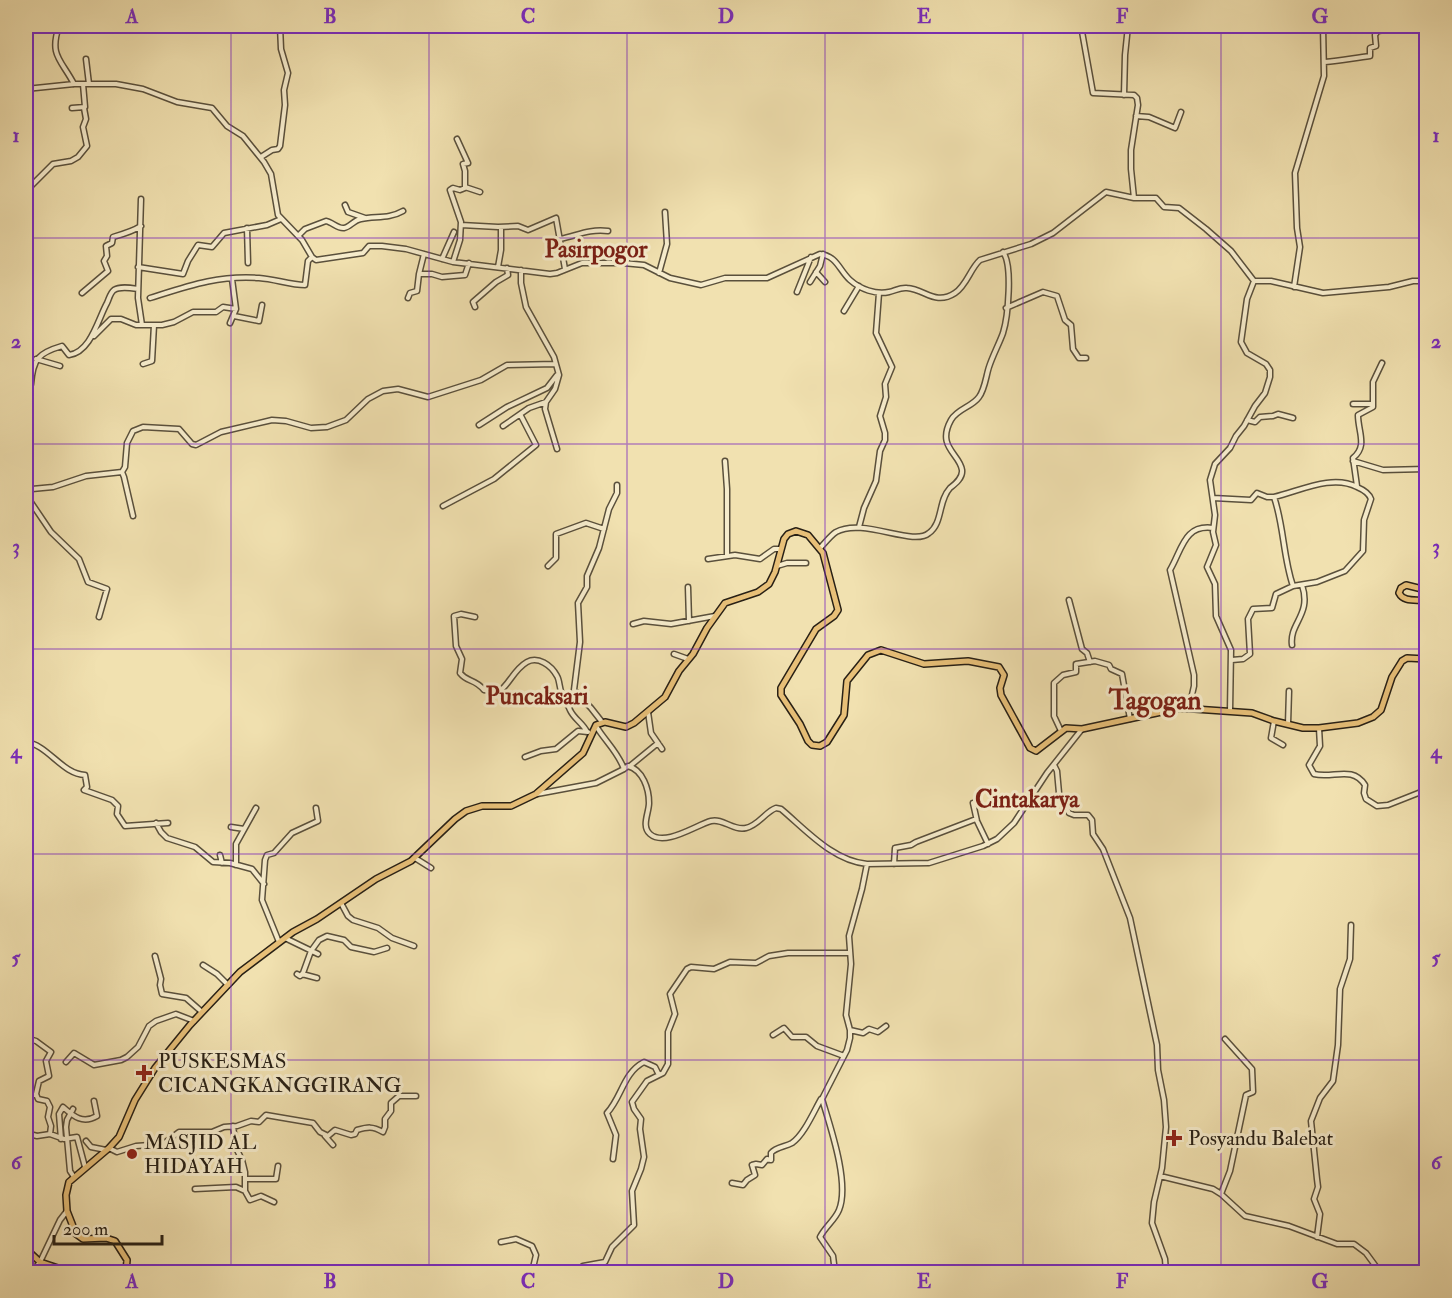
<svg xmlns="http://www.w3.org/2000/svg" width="1452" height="1298" font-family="'IM FELL Double Pica',serif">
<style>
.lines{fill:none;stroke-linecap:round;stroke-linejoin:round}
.minor-casing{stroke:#5a503c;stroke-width:7}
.major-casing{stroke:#282015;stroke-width:8}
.minor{stroke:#f6eccc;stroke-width:4}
.major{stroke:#e8c078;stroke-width:5}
.grid{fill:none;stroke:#7b2cbf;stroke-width:1.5;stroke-opacity:0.55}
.poi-dot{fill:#8f2418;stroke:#f6eccc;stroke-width:2}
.labels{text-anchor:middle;stroke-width:6;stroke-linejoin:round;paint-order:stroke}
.poi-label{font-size:21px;fill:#282015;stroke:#f6eccc;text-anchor:start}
.quarter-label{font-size:24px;font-weight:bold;fill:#7a1f14;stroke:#f6eccc}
.district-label{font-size:27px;font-weight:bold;fill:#7a1f14;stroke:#f6eccc}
.neatline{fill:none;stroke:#7b2cbf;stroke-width:2}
.grid-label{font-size:20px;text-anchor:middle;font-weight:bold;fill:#7b2cbf}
</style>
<rect width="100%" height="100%" fill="#f1e1b0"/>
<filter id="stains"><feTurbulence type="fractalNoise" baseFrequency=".00333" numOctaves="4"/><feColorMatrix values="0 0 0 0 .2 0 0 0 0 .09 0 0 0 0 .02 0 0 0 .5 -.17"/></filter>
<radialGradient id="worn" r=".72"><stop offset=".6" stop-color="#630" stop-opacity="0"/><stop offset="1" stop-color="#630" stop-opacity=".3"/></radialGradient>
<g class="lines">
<g class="minor-casing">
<path id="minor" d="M59,26C49,56 61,59 74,84
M1081,26L1093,93L1134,95L1137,98L1138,105L1131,150V169L1134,198
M86,59L89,84
M1325,62C1340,61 1354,58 1370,56V48L1376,46L1375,35L1378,31L1412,26
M26,89L74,84H116L143,89L177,102L212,108L227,126L243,136L264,162L271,174L278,215L302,240L312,257L316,260L363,253L369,246H382L406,249L453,262L550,274L557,273L582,263H623L644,265L670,278L701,285L725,278H767L820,254C837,256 839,270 850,280C860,289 876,295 889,292C895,291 900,287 907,288C925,289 935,306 955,293C967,285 970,269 980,260L1031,244L1053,233L1106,192L1134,198H1156L1164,207L1179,208L1206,229L1231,251L1254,281H1271L1323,293L1389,287L1413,281H1426
M1124,95L1125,55L1128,26H1161
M72,108L85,107L83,84
M1136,116L1149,117L1175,128L1181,112
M261,157L272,150L278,149L280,146L285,105L284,90L288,73L281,49L280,26
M465,187L480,192
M26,191L53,164L71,161L78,157L87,146L83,127L86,119L84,108
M141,199L138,298L142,325
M345,205L348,212L365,218
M461,225L498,227L518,226L528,230L556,218L565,269
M247,228L248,263
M298,236L305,229L326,221C332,222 338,229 344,228C350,227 354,220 361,219C376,216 389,219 403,211
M560,239C579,235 588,229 608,231
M442,259L454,232
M453,262L460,240L461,222L450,190L453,188L460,190L465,188V171L463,164L468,163L457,139
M138,267L183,274L188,261L198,245L212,247L224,233L267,225L281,219
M498,267L501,250V227
M521,270V283L526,307L554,357L559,375L555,389L546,402L545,409L557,449
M816,272L825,282
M659,273L667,244L665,212
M419,274L424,254
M810,282L820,266L823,254
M1294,287L1300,247L1297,228L1295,173L1324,76L1323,26
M797,292L811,257
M82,293L108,271L104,261L107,256L106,246L112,243L113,237C120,235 135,230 141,226
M150,298C188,286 218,275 259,278C275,279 290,285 305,285L308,261L312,257
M408,298L410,293L417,291L419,274H432L442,277L465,275L469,263
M475,307L473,302L496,282L508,275L507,268
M1006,308L1043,292L1057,296L1065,320L1071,325L1073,349L1079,358H1086
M844,311L859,286
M234,316L259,321L262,305
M230,323L236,309L232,279
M94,336L111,319H121L136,325H162L174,322L193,312H216L223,307L236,309
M36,359L60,366
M143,364L152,361L154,325
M31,384C33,359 38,353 62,346L69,355C91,352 98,319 107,303C109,299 110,293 114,290C120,286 131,288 138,289
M1353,404H1373
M1247,420L1255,422L1260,417L1273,416L1278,414L1293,418
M479,425L507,407L547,388L557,375
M503,426L529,408L546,402
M725,461L727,489V556
M1353,461L1383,470L1426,469
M122,472L124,477L133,516
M1357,486L1353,458C1368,446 1358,432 1358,415L1373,407V382L1382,363
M26,494L32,489L53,487L86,476L122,472L125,467L127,443L133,431L143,427L179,429L192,444L196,445L221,432L272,420L286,421L311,428L327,427L346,420L368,399L383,391L398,389L428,397L481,380L507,365L556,364
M26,495L51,532L79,559L88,582L107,589L99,617
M1274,497C1284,526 1283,557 1293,586
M1213,498L1251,500L1257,493L1267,497H1274C1300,491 1332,474 1357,487C1364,490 1369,493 1371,499L1364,520L1363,551L1345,571L1317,582L1293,586L1276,594L1272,608L1253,609L1248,619L1250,654L1243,659L1232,660
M443,506L494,479L536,445L520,414
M859,527L864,508L876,481L880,451L885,440V433L880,416L886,397L885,384L892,367L876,333L879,293
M820,548C825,543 830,536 836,532C863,517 913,547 929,533C943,523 938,501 950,488C955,484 963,478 962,470C960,454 936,447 951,420C957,409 972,407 979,397C985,389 986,376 989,367C993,355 999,344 1003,333C1008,317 1013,265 1003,252
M708,559L735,555L760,559L774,549H781
M548,566L556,558V534L586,523L604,529
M777,566L787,563H806
M688,587L689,621
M1069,600L1082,649L1087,653L1090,662
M475,617L461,614L454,616L456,646L462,659L460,673C468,683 474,678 484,690L498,692C509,686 513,670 527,662C538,656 551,665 557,676C560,681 559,688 562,694C564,700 568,705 570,710C574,719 583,723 587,732
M633,624L644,621L671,624L715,616
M1292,645C1289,623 1312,615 1302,585
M674,654L688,659
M1189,708L1194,686V675L1170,570C1182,550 1184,524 1213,528
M1230,711L1231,650L1216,616L1215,584L1207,567L1216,545L1213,532L1215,515L1210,480L1215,464L1230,448L1236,436L1244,426L1255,406L1265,393L1270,377V370L1266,364L1247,353L1241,342L1247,299L1254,281
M648,712L651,733L662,749
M1274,721L1271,738L1283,745
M602,722L591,708L574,690L580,642L578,603L587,587V576L599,548L609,509L617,493V485
M1288,724L1289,691
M596,726C605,741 618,752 624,769L628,766C643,770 649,789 649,803C649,813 641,826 650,834C665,847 696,825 711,821C723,818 733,831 746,828C759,825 765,812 776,808L781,809C806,830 833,861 867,864
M1319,728L1320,746L1309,765L1314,774C1333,779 1352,765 1365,785L1364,793L1366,799L1377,806L1388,805L1426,790
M1061,731L1054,716V683L1063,675L1076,672V664L1095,661L1109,665L1111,669L1122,674L1130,719
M26,742C48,745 62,774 85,775L87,787L84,790L112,800L118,806L117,814L125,826L168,823
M525,757L541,751L556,749L578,731L588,732
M1054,765L1057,771L1059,793L1069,813L1074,815H1088L1092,820L1093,834L1103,849L1130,918L1157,1045L1158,1070L1164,1100L1166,1127L1162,1168L1154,1202L1152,1223L1165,1259L1166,1272
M630,766L658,743
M537,794L596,783L624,769
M973,803L977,821L988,844
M156,823L161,832L167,838L195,847L213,862L230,863L252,869L264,884
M231,827L244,829
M220,855L222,863
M415,858L431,868
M894,864L895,848L911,845L916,842L976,819
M236,865V844L256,808
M341,903L348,916L353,920L378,928L392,938L414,946
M285,938L318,954
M279,942L262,900L265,860L267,855L274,853L292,833L318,821L316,808
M155,956L161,979L160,985L162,994L186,998L202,1012
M203,965L217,974L228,985
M297,974L300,976L303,973L311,951L319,940L327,936L344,940L351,947L374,952L387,948
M302,974L317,978
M850,1030L863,1033L869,1029L878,1032L886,1026
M773,1035L784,1028L792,1037H806L817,1046L844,1056
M26,1038L36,1041L51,1052L46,1061L49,1076L39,1081L36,1094L38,1099L47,1101L50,1107L48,1117L51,1126L50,1134L64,1139L77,1137L85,1167
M66,1062L74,1053L94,1065L121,1060L127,1057L138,1047L149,1026L156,1021L176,1014L194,1021
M26,1095H36
M73,1109L67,1120L66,1127L70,1171L74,1177
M26,1133L37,1136L50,1134
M325,1136L333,1145
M61,1139L59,1114L63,1107C74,1117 83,1124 97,1116L94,1101
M86,1141L91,1147L106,1150
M109,1148L117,1152L136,1146L163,1144L179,1132H212L224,1127L237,1126L251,1121L259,1122L266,1115L313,1123L320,1132L328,1136L335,1130L351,1135L355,1134L357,1130C368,1127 372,1126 383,1132L385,1127V1119L391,1111V1103L399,1096H416
M613,1159L616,1135L607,1113C622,1097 623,1073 644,1062L655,1067L659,1075
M1160,1176L1213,1189L1221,1194L1245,1216L1289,1226L1337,1244H1354L1366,1253L1380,1272
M246,1179H276L278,1166
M732,1183L743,1185L747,1180L755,1175L752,1165L756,1164L762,1165L767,1159L771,1160V1153C776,1147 785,1147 792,1143C804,1135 814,1111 821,1099
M195,1189L236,1187L245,1191V1172L242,1160L236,1148L233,1126
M245,1191L250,1200L261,1196L274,1202
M1221,1194L1230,1171L1246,1095L1253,1092L1252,1069L1225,1039
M1317,1237L1320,1214L1314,1199L1318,1187L1317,1179L1311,1121L1320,1098L1333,1081L1338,1045L1340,989L1350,959L1351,925
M501,1242L516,1239L532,1246L536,1255L532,1272
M26,1270L36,1267L40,1262L60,1220L67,1211
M576,1272L583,1266L605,1262L612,1247L634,1225L632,1191L641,1169L644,1157L640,1129L641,1119L634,1109L632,1102L647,1081L663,1073L668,1064V1032L675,1014L670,994L687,969L691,967L714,969L730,962L756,963L769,956L788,953H850
M752,1272L753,1269
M835,1272L833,1256L820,1237C825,1227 835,1220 839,1210C850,1183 830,1126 822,1099L847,1050L850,1038V1030L846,1015L851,964L849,936L862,889L867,864L929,863L983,846L997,839L1014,823L1047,773L1082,729"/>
</g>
<g class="major-casing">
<path id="major" d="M1426,590L1406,585L1401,588L1399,593C1404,603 1417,599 1426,601
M26,1249L40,1262L70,1272
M126,1272L127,1260L115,1241L106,1238L83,1239L76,1234L67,1211L66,1195L69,1182L109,1148L119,1137L135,1100L155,1068L190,1025L240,972L293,932L317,919L376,879L411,861L455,819L466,811L482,806H511L536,794L583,753L596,725L605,722L626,727L634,723L665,697L679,671L693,654L707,628L725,603L758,592L769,584L775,572L784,539L788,534L796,531L808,535L823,553L838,610L834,616L816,629L781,688V695L800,724L808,741L812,745L820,746L827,742L844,715L847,681L868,655L881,650L924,664L968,661L999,667L1004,675L1000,688L1001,695L1030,748L1036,751L1066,728L1082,729L1180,708L1252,713L1274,721L1303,728H1319L1358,723L1373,717L1381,710L1392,677L1402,661L1407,658L1426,659"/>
</g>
<use href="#minor" class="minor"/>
<use href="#major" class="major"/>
</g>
<path class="grid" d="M231,26V1272M429,26V1272M627,26V1272M825,26V1272M1023,26V1272M1221,26V1272M26,238H1426M26,444H1426M26,649H1426M26,854H1426M26,1060H1426"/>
<g class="poi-dot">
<path d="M141 1064h6v6h6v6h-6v6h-6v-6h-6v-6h6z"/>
<path d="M1171 1129h6v6h6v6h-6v6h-6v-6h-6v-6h6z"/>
<circle cx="132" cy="1154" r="6"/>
</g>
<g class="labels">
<g class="poi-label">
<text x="158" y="1068">PUSKESMAS<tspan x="158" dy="24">CICANGKANGGIRANG</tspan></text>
<text x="1188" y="1145">Posyandu Balebat</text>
<text x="144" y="1149">MASJID AL<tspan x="144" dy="24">HIDAYAH</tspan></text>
</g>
<g class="quarter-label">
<text x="596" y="257">Pasirpogor</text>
<text x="537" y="704">Puncaksari</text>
<text x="1027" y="807">Cintakarya</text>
</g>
<g class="district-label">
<text x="1155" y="709">Tagogan</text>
</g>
</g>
<rect width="1452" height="1298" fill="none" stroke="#f1e1b0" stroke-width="66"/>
<path d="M54 1235v9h108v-9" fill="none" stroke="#282015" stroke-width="3"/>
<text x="63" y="1235" font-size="18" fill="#282015" stroke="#f6eccc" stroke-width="4.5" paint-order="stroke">200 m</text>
<rect x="33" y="33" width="1386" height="1232" class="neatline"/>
<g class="grid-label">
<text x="132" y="23">A</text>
<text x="330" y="23">B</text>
<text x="528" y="23">C</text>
<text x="726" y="23">D</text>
<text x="924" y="23">E</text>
<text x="1122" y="23">F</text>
<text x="1320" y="23">G</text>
<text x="16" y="142">1</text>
<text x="1436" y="142">1</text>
<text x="16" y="348">2</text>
<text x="1436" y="348">2</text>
<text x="16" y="553">3</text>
<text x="1436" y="553">3</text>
<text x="16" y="758">4</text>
<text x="1436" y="758">4</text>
<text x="16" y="964">5</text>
<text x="1436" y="964">5</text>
<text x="16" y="1169">6</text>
<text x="1436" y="1169">6</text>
<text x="132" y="1288">A</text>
<text x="330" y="1288">B</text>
<text x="528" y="1288">C</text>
<text x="726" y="1288">D</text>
<text x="924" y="1288">E</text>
<text x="1122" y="1288">F</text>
<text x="1320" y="1288">G</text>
</g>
<rect width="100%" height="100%" filter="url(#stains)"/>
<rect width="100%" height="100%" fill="url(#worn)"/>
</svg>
